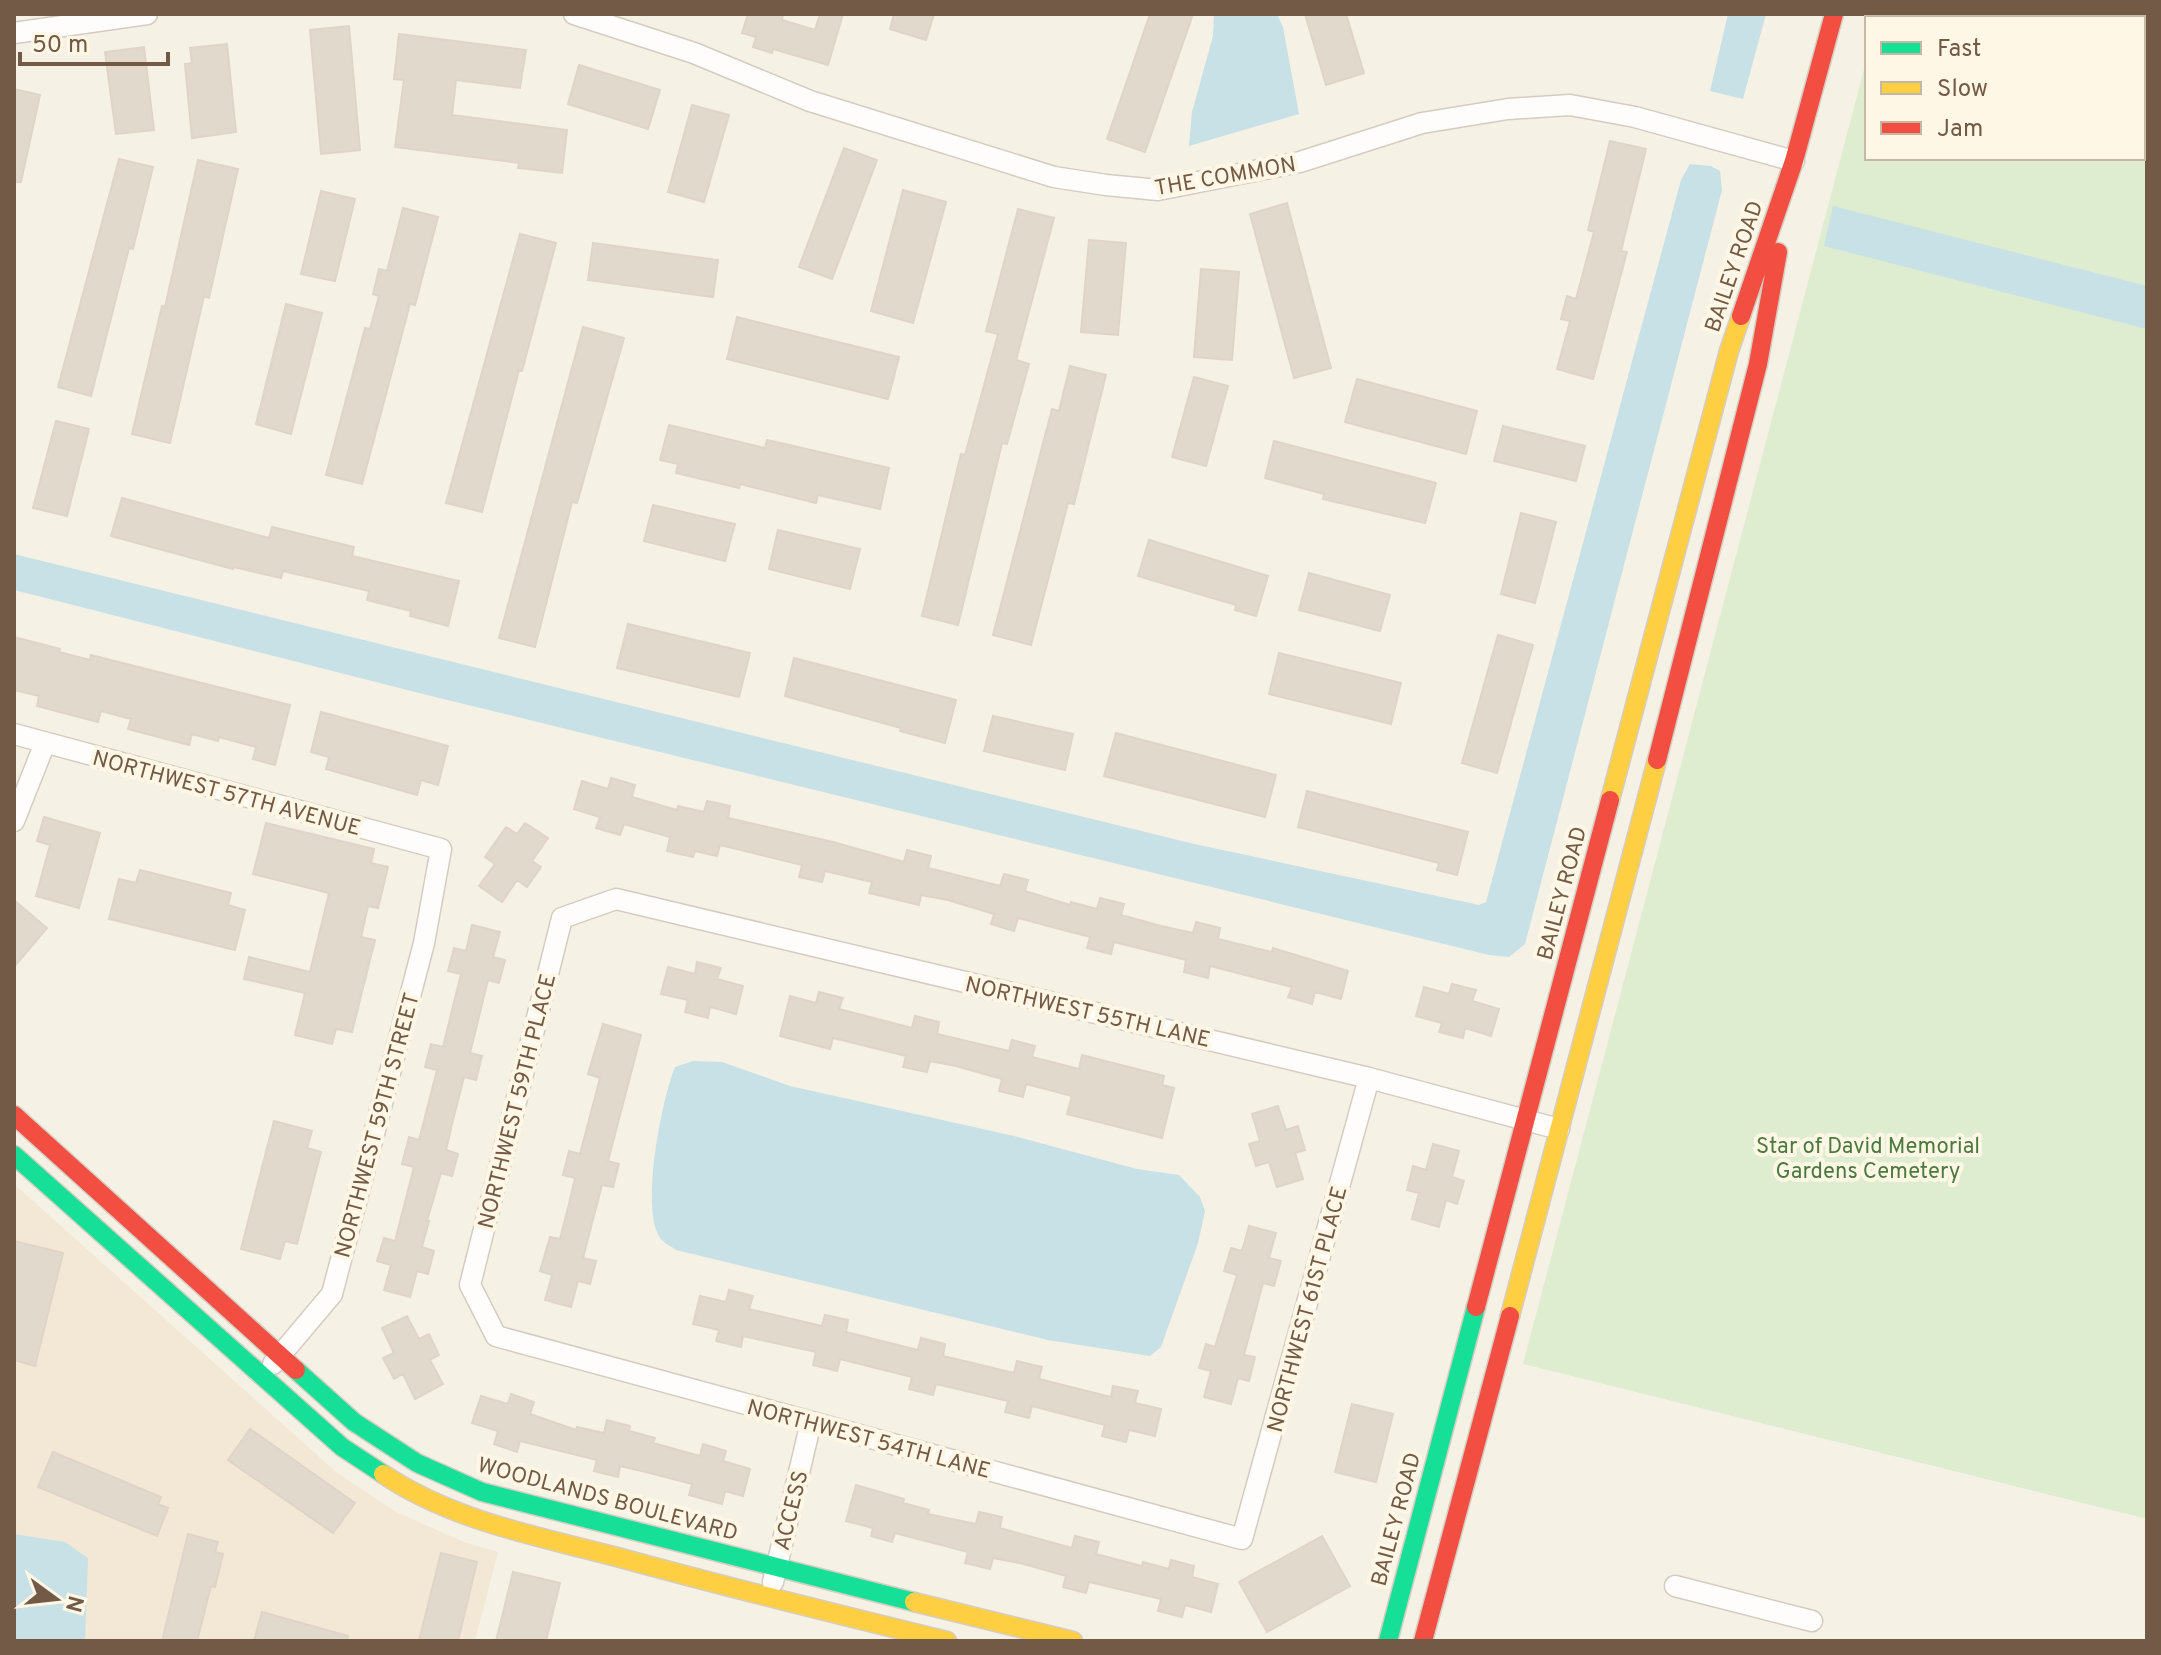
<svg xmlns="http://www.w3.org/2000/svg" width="2161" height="1655" font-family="Overpass,sans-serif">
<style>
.residential{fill:#f2e8d5}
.green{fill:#deedcf}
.water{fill:#c7e1e6}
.building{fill:#e2d9cd;stroke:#dfd4c7;stroke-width:2}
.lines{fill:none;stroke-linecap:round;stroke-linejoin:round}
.street-casing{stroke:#d5ccc1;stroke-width:23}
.fast-casing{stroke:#d6cdc2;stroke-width:21}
.slow-casing{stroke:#d6cdc2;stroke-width:21}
.jam-casing{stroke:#d6cdc2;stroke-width:21}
.street{stroke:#fefdfb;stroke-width:20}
.fast{stroke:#16e098;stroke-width:18}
.slow{stroke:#ffcf43;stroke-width:18}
.jam{stroke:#f24e42;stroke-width:18}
.labels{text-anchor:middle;stroke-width:8;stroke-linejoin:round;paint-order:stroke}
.street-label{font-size:22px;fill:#735a46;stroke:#fff7e5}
.park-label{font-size:22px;fill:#4b793e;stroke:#fff7e5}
</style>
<rect width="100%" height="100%" fill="#f6f1e5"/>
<path class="residential" d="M14,1184L335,1471L396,1512L464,1542L498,1552L475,1641H14Z"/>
<path class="green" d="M1879,14H2147V1519L1523,1364L1867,58V158H2143V18H1878Z"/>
<path class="water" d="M1214,14H1277L1283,27L1299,114L1189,146L1192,112L1213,36Z
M1728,14H1766L1743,99L1710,91Z
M1690,164L1711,166L1720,171L1722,190L1525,944L1509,957L1489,955L427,695L14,590V554L1190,843L1479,905L1486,902L1681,180Z
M1833,206L2147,286V329L1824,246Z
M693,1061L722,1062L790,1086L1014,1136L1137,1169L1179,1175L1200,1197L1205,1211L1198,1243L1161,1347L1150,1356L1048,1340L676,1250C672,1247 664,1243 661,1239C639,1212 662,1098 675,1067Z
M14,1534L65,1542L88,1558L85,1641H14Z"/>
<path class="building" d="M748,14H783L782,20L815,30L820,14H843L828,65L773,49L772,53L753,47L756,37L742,33Z
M894,14H934L926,40L890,29Z
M1150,14H1193L1145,152L1107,139Z
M1305,14H1346L1364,73L1326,85Z
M349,26L360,150L321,154L310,30Z
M399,34L526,50L520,88L456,80L452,115L567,130L562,173L518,168L519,163L395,147L404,80L394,79Z
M227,44L236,132L192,138L185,64L192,63L190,48Z
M144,47L154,130L116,134L105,52Z
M579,65L660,90L648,129L568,104Z
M14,89L40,95L21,182H14Z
M692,105L729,115L704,202L668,192Z
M1610,141L1646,149L1621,251L1627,252L1593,379L1557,369L1570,321L1561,319L1567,296L1576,299L1594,232L1588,230Z
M844,148L877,160L832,279L799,267Z
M119,159L153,167L133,249L129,248L91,396L58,387Z
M198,160L238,169L209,298L204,296L170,443L132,434L162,306L165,307Z
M903,190L946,202L913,323L871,311Z
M321,191L355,199L335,281L301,274Z
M1287,203L1331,368L1294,378L1250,214Z
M403,208L438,217L415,305L410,304L362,484L326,475L365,328L370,329L379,296L373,294L379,269L387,271Z
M1018,209L1054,218L1016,360L1029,364L1007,444L1002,443L958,625L922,616L961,454L965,455L998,334L986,331Z
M520,234L556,243L522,371L519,370L482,512L446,503Z
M1089,240L1126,243L1118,335L1081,332Z
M593,243L718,260L713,297L588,280Z
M1201,269L1239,272L1232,360L1194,357Z
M286,304L322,313L291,434L256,424Z
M737,317L899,357L888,399L727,359Z
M583,327L624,338L577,503L572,502L535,647L499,638Z
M1070,366L1106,375L1074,504L1068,503L1031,645L993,635L1052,409L1059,411Z
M1194,377L1228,386L1206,466L1172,457Z
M1357,379L1477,411L1466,454L1345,422Z
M56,421L89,429L67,516L33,508Z
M669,425L765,448L767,440L889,468L880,509L818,495L816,503L740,484L739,488L676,473L678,464L660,460Z
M1503,426L1585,446L1576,481L1494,461Z
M1274,441L1436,483L1425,523L1323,499L1324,494L1265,478Z
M122,498L269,538L272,527L354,547L352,556L459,581L448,626L410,616L411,611L367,600L369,591L283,571L281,578L234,567L233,569L111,536Z
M653,505L735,524L725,561L644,541Z
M1521,513L1556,522L1535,603L1501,594Z
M778,530L860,549L850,589L769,569Z
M1149,540L1268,576L1256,616L1235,610L1236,605L1138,576Z
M1309,573L1390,595L1380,631L1299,610Z
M628,624L750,653L739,697L617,668Z
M1498,635L1533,645L1497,773L1462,763Z
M14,637L60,649L59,652L90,660L91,655L290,705L275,765L253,759L256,747L219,737L218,741L192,734L189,745L128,729L131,719L101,711L98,722L37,706L39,696L14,690Z
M1279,653L1401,683L1391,724L1269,694Z
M794,658L956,700L945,743L900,731L901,728L785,696Z
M321,712L448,746L438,785L421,780L417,795L326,769L329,757L311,752Z
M993,716L1073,734L1065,770L984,751Z
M1116,733L1276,775L1265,817L1104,776Z
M611,778L635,785L632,797L677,810L678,806L704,812L707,801L730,806L728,818L833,842L904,862L907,850L931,856L928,868L1000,886L1004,874L1028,880L1025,891L1070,905L1071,902L1097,909L1100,898L1124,904L1121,915L1161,926L1193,933L1196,922L1220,928L1218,939L1272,952L1273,948L1348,971L1341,999L1315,992L1312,1004L1288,997L1292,987L1210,966L1208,978L1184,972L1186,960L1114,942L1111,954L1087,948L1090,937L1018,918L1014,931L991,924L994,914L948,900L921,895L919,905L869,893L872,882L825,871L822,882L799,877L802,865L720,845L717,856L695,851L693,857L667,851L670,837L624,824L620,835L596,828L600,817L574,809L582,781L608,789Z
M1307,791L1468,832L1457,875L1437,870L1439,863L1298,827Z
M44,817L100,833L79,908L36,896L50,845L37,841Z
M266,823L374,849L371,863L388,867L378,908L368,906L361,937L375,940L352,1032L336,1029L332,1044L295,1035L305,993L244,979L249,957L310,972L329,893L253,874Z
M525,823L548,838L532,861L541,867L527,887L517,880L502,902L479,886L495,864L485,857L506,827L517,834Z
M140,870L231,893L228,905L245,910L235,950L109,919L119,879L136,883Z
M14,900L47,928L14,967Z
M472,925L500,932L493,957L505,960L499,983L488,980L470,1053L482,1056L476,1080L464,1077L452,1124L446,1150L458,1154L452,1176L441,1173L427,1221H429L422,1247L434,1251L428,1274L417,1271L410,1297L384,1290L391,1265L377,1261L384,1238L395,1241L414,1167L402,1164L409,1137L419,1140L437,1070L425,1067L431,1044L443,1047L461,974L448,971L454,948L466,951Z
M697,962L721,968L717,979L743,986L736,1014L710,1007L708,1018L685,1012L688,1000L661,994L668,967L695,974Z
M1452,984L1476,990L1472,1001L1499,1009L1491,1036L1465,1028L1463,1038L1439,1032L1442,1023L1416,1016L1424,987L1449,994Z
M819,992L843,998L839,1009L912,1028L915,1016L939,1022L937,1034L1009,1051L1012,1040L1035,1046L1032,1057L1079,1069L1082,1055L1164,1076L1162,1085L1174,1088L1162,1138L1067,1114L1072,1096L1026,1084L1023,1097L999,1091L1002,1079L956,1066L930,1061L927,1072L903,1067L906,1056L833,1038L830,1049L780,1036L790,996L816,1003Z
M603,1024L641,1035L608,1161L619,1164L613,1187L602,1185L583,1258L596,1261L590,1284L578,1281L571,1307L545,1300L552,1275L540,1271L550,1237L560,1239L569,1204L575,1178L563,1175L569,1151L580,1154L600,1078L588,1074Z
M1278,1106L1286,1130L1298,1126L1305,1150L1295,1153L1303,1179L1277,1187L1269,1162L1256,1166L1249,1144L1260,1141L1252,1114Z
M274,1121L312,1131L307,1148L321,1152L297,1244L285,1241L280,1259L241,1249Z
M1433,1144L1459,1151L1452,1177L1464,1181L1457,1204L1446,1200L1439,1227L1412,1219L1419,1193L1407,1190L1413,1166L1426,1170Z
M1249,1226L1276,1233L1269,1258L1281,1261L1274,1286L1263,1283L1244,1355L1255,1357L1249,1381L1238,1378L1231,1404L1204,1397L1211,1371L1199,1368L1206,1344L1215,1347L1237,1275L1224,1271L1231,1248L1242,1251Z
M14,1241L63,1253L35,1366L14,1360Z
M729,1290L753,1296L749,1309L822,1326L825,1315L848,1320L846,1332L918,1350L921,1338L945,1344L943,1356L1014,1373L1017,1361L1042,1367L1039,1379L1111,1397L1113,1386L1138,1391L1135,1403L1161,1409L1155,1436L1129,1430L1126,1442L1102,1436L1105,1425L1032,1406L1029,1418L1005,1412L1008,1401L936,1384L933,1395L909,1389L912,1377L840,1359L837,1371L813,1365L816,1352L743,1336L741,1347L716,1341L719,1330L693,1324L700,1296L726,1302Z
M407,1316L419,1339L429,1334L439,1355L430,1360L443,1384L415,1399L403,1374L394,1379L383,1358L394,1353L382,1328Z
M511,1394L534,1402L530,1414L576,1430L577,1427L604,1433L607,1420L630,1426L629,1431L655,1438L653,1443L700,1456L703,1444L726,1451L723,1461L750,1469L743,1496L725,1491L722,1504L689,1495L692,1484L646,1472L620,1466L618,1477L594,1471L597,1460L520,1441L517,1452L494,1444L498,1431L472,1423L481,1396L508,1404Z
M1352,1404L1393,1414L1376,1482L1335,1472Z
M250,1429L355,1503L333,1533L228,1460Z
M53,1452L161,1497L158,1504L168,1508L157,1536L38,1487Z
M856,1485L904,1499L903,1503L929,1510L928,1514L976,1524L979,1512L1002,1517L1000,1528L1072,1548L1075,1536L1099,1542L1096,1554L1142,1566L1143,1562L1169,1569L1171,1560L1194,1566L1192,1577L1218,1584L1211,1612L1185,1605L1182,1617L1158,1611L1161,1599L1089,1582L1086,1593L1063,1587L1066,1576L1020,1563L993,1558L990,1569L965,1563L968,1552L895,1533L892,1542L871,1536L873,1528L846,1521Z
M188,1534L218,1542L215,1552L223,1554L215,1587L211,1586L197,1641H162Z
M1322,1536L1350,1586L1267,1632L1239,1582Z
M441,1553L477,1562L458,1641H419Z
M513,1572L560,1583L546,1641H496Z
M262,1612L348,1636L347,1641H254Z"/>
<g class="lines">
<g class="street-casing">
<path id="street" d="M574,14L694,53L810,101L1054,177L1106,185L1158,190L1300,162L1422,123L1508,109L1570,105L1635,117L1794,161
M14,33L147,14
M14,734L441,849L424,943L332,1294L273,1364
M14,821L45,743
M1369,1078L1242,1539L496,1336L470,1285L562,918L616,899L1369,1078L1559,1129
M773,1582L811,1422
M1675,1586L1812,1621"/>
</g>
<g class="fast-casing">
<path id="fast" d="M14,1155L342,1447L383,1474
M296,1370L354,1422L417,1463L482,1492L914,1602
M1388,1641L1476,1307"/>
</g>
<g class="slow-casing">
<path id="slow" d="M1610,800L1729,351L1741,316
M1510,1316L1657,760
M383,1474C453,1521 537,1536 617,1557C726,1587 836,1614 947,1641
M914,1602L1073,1641"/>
</g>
<g class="jam-casing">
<path id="jam" d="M1741,316L1794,161L1834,14
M1657,760L1758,364L1778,252
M14,1115L296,1370
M1476,1307L1610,800
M1423,1641L1510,1316"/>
</g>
<use href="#street" class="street"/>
<use href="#fast" class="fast"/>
<use href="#slow" class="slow"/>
<use href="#jam" class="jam"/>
</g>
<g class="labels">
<g class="street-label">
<text transform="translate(1225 175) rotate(-10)" y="8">THE COMMON</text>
<text transform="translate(1733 266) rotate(-71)" y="8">BAILEY ROAD</text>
<text transform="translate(227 792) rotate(15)" y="8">NORTHWEST 57TH AVENUE</text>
<text transform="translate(1561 893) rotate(-75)" y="8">BAILEY ROAD</text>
<text transform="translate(1088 1011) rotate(13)" y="8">NORTHWEST 55TH LANE</text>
<text transform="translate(516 1101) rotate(-76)" y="8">NORTHWEST 59TH PLACE</text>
<text transform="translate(376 1125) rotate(-75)" y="8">NORTHWEST 59TH STREET</text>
<text transform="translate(1306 1309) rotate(-75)" y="8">NORTHWEST 61ST PLACE</text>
<text transform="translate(869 1438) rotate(15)" y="8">NORTHWEST 54TH LANE</text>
<text transform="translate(608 1498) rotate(15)" y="8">WOODLANDS BOULEVARD</text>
<text transform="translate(790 1510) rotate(-76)" y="8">ACCESS</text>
<text transform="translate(1395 1519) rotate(-75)" y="8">BAILEY ROAD</text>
</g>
<g class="park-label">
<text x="1868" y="1153">Star of David Memorial<tspan x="1868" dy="25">Gardens Cemetery</tspan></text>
</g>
</g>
<rect width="2161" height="1655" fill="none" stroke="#735a46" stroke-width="32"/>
<rect x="1865" y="16" width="280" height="144" fill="#fff7e5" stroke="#c7b8a5" stroke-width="2"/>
<rect x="1881" y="42" width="40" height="12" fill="#16e098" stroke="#c7b8a5" stroke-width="2"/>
<text x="1937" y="56" font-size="24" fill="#735a46">Fast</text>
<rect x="1881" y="82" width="40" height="12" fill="#ffcf43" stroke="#c7b8a5" stroke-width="2"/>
<text x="1937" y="96" font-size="24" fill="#735a46">Slow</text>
<rect x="1881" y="122" width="40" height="12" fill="#f24e42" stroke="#c7b8a5" stroke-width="2"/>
<text x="1937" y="136" font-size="24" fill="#735a46">Jam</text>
<g transform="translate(56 1599) rotate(105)" stroke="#fff7e5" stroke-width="6" paint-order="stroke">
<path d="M0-6L14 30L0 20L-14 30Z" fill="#735a46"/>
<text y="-12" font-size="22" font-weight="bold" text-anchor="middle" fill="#735a46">N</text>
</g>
<path d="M20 52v12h148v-12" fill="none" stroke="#735a46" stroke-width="4"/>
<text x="32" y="52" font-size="24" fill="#735a46" stroke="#fff7e5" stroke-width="6" paint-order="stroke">50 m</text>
</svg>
